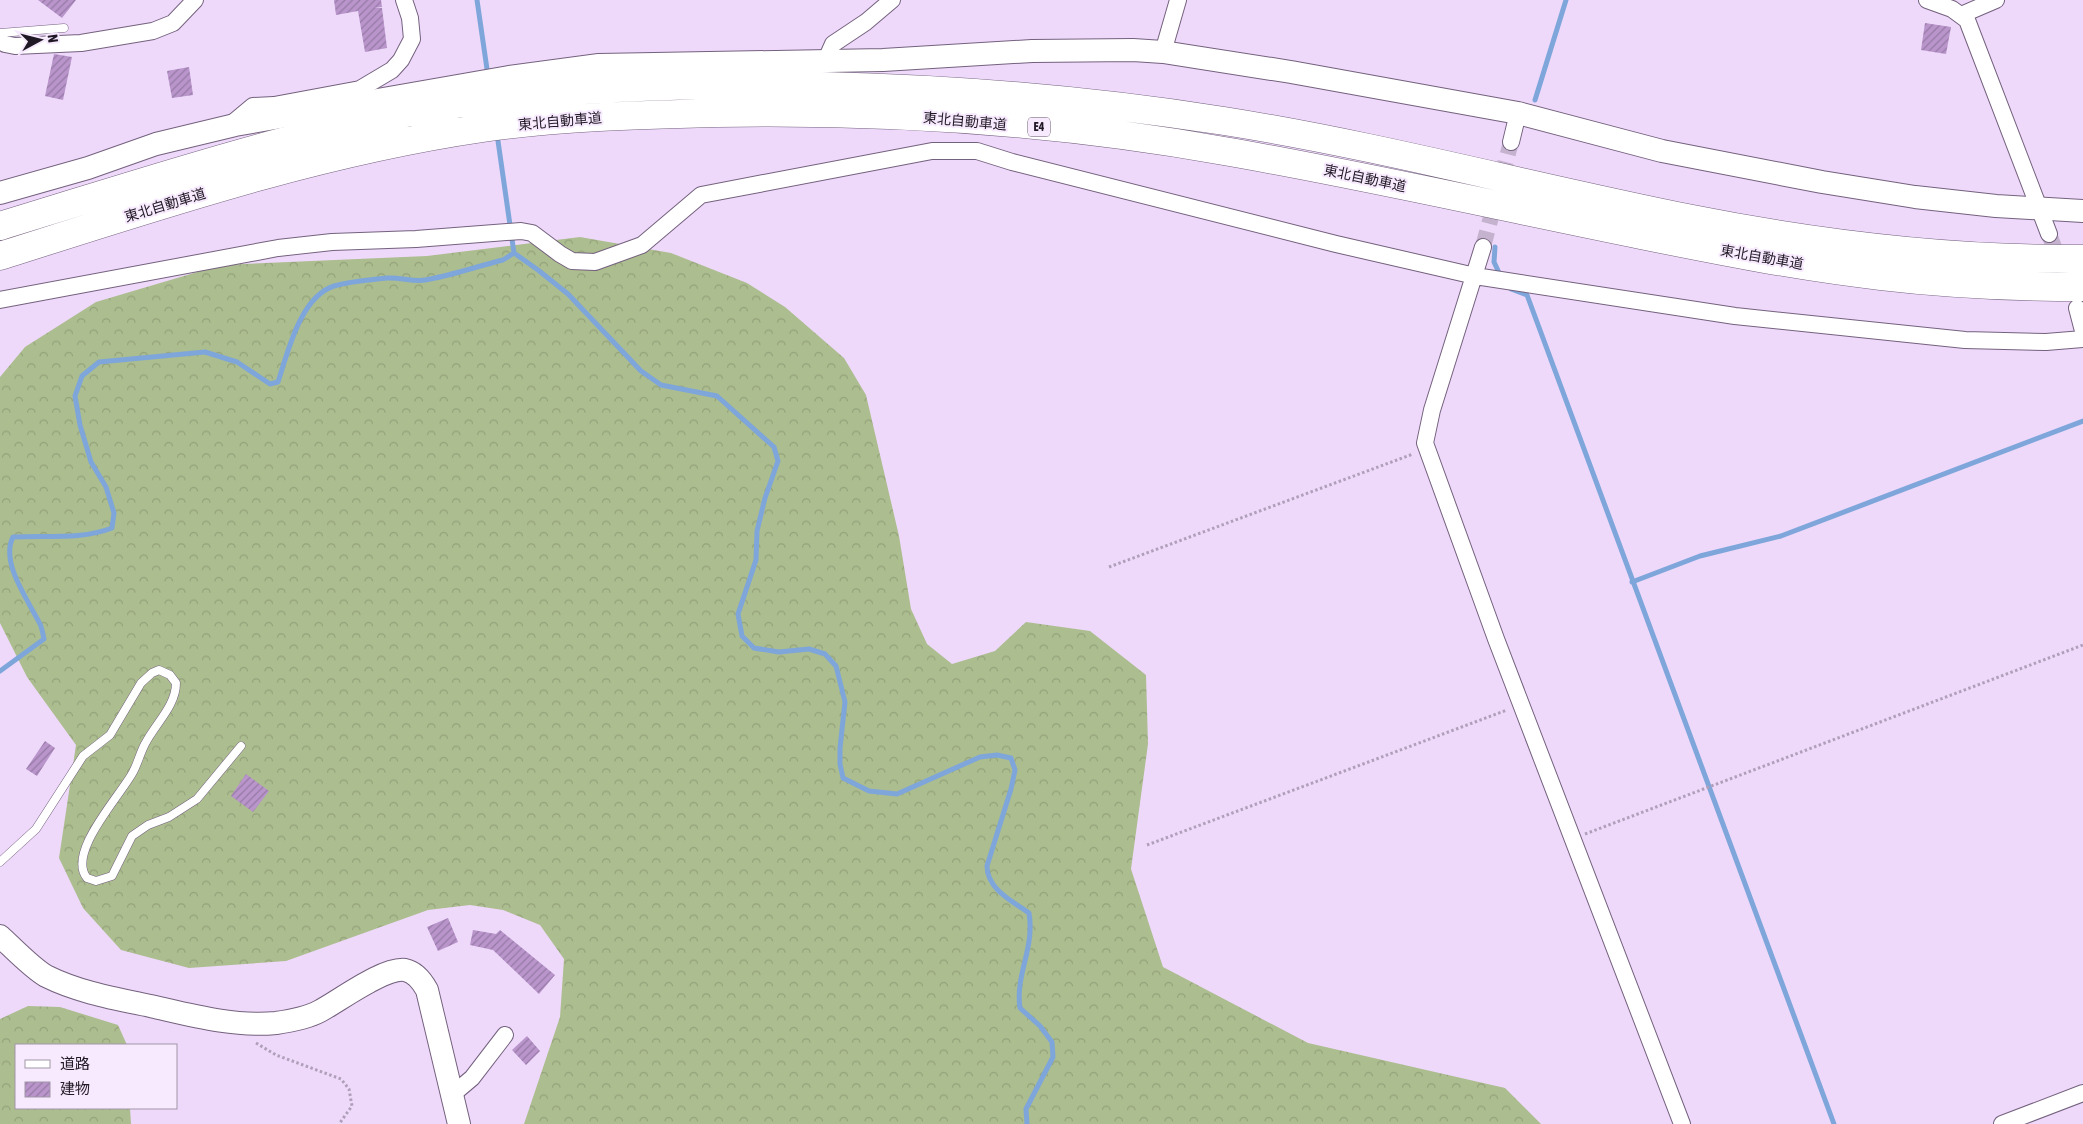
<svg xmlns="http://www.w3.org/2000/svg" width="2083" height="1124" font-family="'Asap Condensed','Noto Sans JP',sans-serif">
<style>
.forest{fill:url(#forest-crowns)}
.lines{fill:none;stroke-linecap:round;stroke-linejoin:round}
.stream{stroke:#7fa6da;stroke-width:5}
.building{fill:url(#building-hatch)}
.street-tunnel{stroke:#c5b2cf;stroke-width:16;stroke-dasharray:16 8;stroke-linecap:butt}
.lane-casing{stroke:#74617e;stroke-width:9}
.street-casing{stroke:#74617e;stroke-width:18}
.secondary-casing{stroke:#74617e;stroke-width:24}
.highway-casing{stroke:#74617e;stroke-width:29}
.path{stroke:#b09fba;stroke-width:3;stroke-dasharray:2.5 2.5;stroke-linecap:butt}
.lane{stroke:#fff;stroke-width:8}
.street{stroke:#fff;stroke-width:16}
.secondary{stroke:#fff;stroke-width:22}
.highway{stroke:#fff;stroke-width:28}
.labels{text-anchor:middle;stroke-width:4;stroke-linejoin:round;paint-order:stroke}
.shield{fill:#f7eafe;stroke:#605765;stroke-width:1}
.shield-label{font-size:12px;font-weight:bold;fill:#201824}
.street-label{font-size:14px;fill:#201824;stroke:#f7eafe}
</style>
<defs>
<pattern id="forest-crowns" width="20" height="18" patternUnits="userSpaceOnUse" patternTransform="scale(1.25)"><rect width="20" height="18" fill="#acbd8f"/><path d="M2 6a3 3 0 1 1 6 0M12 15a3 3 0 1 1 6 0" fill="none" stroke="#94a27b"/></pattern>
<pattern id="building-hatch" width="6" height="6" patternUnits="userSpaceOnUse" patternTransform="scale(1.25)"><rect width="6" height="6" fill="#b995cc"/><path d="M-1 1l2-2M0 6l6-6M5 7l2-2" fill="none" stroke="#9679a5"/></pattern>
</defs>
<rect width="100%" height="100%" fill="#eed9fa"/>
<path class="forest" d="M580,237L671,253L747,283L785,307L844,358L866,395L899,536L911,609L927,644L952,664L995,651L1026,622L1090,631L1146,675L1148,744L1131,869L1163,967L1308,1043L1505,1088L1541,1124H524L560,1017L564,959L540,925L503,910L470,905L428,910L286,961L189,968L121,950L83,908L59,858L76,745L27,677L0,623V377L25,347L96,302L221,265L427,256Z
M28,1006L60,1007L118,1025L127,1045H16V1108H130L131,1124H0V1019Z"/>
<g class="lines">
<path class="stream" d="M477,0L488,76
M1535,100L1566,0
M497,134L514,253L538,270L568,294L641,371L661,385L717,396L774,447L778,461L765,498L757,531L756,560L738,614L742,636L754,648L779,652L809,649L825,654L836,666L845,702L840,748V764L843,778L869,791L897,794L980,757L997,755L1011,758L1015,770L1011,789L987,866C987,889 1012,901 1029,913C1035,949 1015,974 1020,1008L1040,1026L1052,1042L1053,1057L1026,1109L1027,1124
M1495,247L1494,262L1501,277
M1511,289L1527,295L1834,1124
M1632,582L1700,556L1781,536L2083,421
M0,671L44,639C43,634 42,628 40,624C28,600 0,562 13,537C46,535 81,540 112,528L114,513L106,487L91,462L80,425L75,396L82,376L99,362L205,352L237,362L270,384L278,382C288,352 300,297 334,286C351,281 370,280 387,278C400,277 413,282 425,280C450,276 478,266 503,260L514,253"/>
</g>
<path class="building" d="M38,0H76L62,18Z
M334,0H381L382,7L374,8H382L387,48L365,52L358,11L336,15Z
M1925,23L1951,27L1946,54L1921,50Z
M54,54L72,57L63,100L45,96Z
M189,67L193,95L172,98L167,71Z
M45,741L55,748L37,776L26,769Z
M246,774L269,791L253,812L231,796Z
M448,918L458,942L438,951L427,927Z
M473,930L496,934L500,930L555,975L539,994L493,950L470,945Z
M527,1036L540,1051L526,1065L512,1050Z"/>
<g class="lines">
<path class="street-tunnel" d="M2049,234L2072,294
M1483,247L1511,142"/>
<g class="lane-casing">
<path id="lane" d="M0,33L64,28
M0,862L36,829L83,756L110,735L141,683L152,673L159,670L170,675L176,683C176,706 155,724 145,744C140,753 138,763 133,772C121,795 66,853 87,878L96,881L112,876L132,836L148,825L169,817L197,799L241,746"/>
</g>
<g class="street-casing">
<path id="street" d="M1927,0L1952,9L1967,20L2049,234
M1961,15L1996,0
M0,41L5,44L15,46L81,43L153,31L173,23L195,0
M1163,52L1178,0
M825,62L833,44L866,22L892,0
M229,126L253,106L274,105L360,89L392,70L401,60L412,39L410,18L404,0
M1511,142L1518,113
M1483,247L1432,410L1425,443L1496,639L1682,1124
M0,300L278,248L332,242L416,239L521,231L532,233L560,254L572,261L595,262L642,245L701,195L932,151H977L1012,162L1336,244L1475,276L1735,316L1965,340L2046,342L2083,339
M2077,308L2083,331
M453,1094L472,1078L505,1035
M2002,1124L2083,1093"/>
</g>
<g class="secondary-casing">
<path id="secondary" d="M0,193L88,168L156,144L235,125L509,77L599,65L883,60L1032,51L1133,50L1163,52L1291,72L1518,113L1662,151L1822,182L1915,197L1996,206L2083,211
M0,936C12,947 32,968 46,976C80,993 118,999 155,1007C194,1016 236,1027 276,1023C290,1021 307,1018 320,1011C339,1001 384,967 405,970C415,972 422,981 427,990L459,1124"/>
</g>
<g class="highway-casing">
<path id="highway" d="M0,226C158,178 319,123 483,100C595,85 709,83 822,86C957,89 1091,100 1224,121C1382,146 1536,188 1692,219C1818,244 1955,260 2083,259
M0,256C158,206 318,152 483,128C560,117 638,115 716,113C885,110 1057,121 1224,151C1363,175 1502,207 1641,235C1720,251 1801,267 1881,276C1948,284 2016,287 2083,287"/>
</g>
<path class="path" d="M1109,567L1413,454
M1585,834L2083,645
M1147,845L1507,710
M256,1043L276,1055L341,1079L349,1089L352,1106L339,1124"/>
<use href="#lane" class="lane"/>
<use href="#street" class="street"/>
<use href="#secondary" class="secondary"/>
<use href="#highway" class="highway"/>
</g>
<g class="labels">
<rect class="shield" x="1028" y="117.5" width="22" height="19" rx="4"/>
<g class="shield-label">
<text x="1039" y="131">E4</text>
</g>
<g class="street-label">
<text transform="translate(560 121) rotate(-5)" y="5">東北自動車道</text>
<text transform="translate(965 121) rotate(5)" y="5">東北自動車道</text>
<text transform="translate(1365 178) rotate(12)" y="5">東北自動車道</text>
<text transform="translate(165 205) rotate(-17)" y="5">東北自動車道</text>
<text transform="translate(1762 257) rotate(10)" y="5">東北自動車道</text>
</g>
</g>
<rect x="15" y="1044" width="162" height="65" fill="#f7eafe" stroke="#a196a7"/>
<rect x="25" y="1060" width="25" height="8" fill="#ffffff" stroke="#a196a7"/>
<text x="60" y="1069" font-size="15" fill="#201824">道路</text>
<rect x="25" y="1082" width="25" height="15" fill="url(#building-hatch)" stroke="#a196a7"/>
<text x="60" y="1094" font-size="15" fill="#201824">建物</text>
<g transform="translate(40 40) rotate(83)" stroke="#f7eafe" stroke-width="4" paint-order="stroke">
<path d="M0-4L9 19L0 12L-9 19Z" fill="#201824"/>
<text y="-8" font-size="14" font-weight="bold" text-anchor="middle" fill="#201824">N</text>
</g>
</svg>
